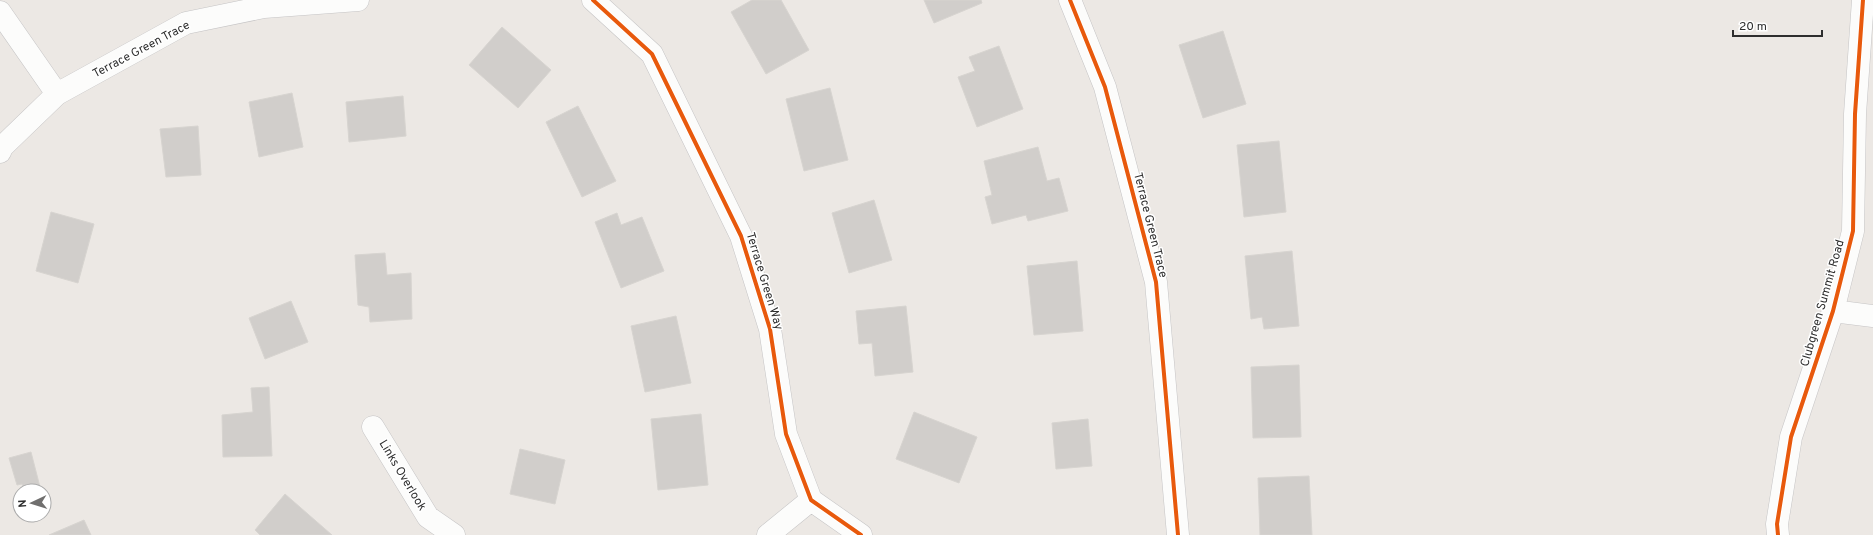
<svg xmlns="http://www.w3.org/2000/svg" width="1873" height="535" font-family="Overpass,sans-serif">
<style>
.building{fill:#d1cecb;stroke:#d7d4d0}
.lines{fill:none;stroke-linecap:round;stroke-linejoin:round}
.street-casing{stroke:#c5c4c5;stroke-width:23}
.street{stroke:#fcfcfb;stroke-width:22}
.cycleway-casing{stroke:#fff;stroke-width:6}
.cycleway{stroke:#e8590c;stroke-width:4}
.labels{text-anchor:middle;stroke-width:3;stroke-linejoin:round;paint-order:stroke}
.street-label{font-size:12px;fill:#2e2e2e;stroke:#fff}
</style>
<rect width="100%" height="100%" fill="#ece8e4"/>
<path class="building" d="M752,0H781L809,50L766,74L731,12Z
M924,0H981L982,3L934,23Z
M502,27L551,70L518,108L469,65Z
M1223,31L1246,104L1203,118L1179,45Z
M999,46L1023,109L977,127L958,77L975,71L969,57Z
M830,88L848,160L804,171L786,99Z
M292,93L303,147L259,157L249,102Z
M403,96L406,136L349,142L346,102Z
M578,106L616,181L582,197L546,122Z
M198,126L201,175L166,177L160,129Z
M1279,141L1286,212L1244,217L1237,145Z
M1038,147L1047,181L1059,178L1068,211L1028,221L1026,215L992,224L985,197L992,195L984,161Z
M874,200L892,260L849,273L832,213Z
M51,212L94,224L78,283L36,271Z
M617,213L621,225L642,217L664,271L621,288L595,222Z
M1292,251L1299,326L1264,329L1262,317L1251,319L1245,256Z
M385,253L387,275L411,273L412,319L370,322L369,307L358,305L355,255Z
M1077,261L1083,331L1034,335L1027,266Z
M291,301L308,342L265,359L249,318Z
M906,306L913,372L875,376L872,343L859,344L856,311Z
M676,316L691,383L645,392L631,326Z
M1299,365L1301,437L1253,438L1251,367Z
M269,387L272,456L223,457L222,415L253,412L251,388Z
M914,412L977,437L959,483L896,459Z
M701,414L708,485L658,490L651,419Z
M1088,419L1092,466L1056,469L1052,423Z
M520,449L565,460L555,504L510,494Z
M31,452L40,487L25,491L22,484L17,485L9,458Z
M1309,476L1312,535H1260L1258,478Z
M285,494L332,535H260L255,530Z
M84,520L91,535H49Z"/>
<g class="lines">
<g class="street-casing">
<path id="street" d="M593,0L652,54L741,236L770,329L786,434L811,500L861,535
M1070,0L1105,87L1156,282L1178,535
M0,12L57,94
M0,152L2,147L57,94L186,23L264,7L358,0
M1833,311L1873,316
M373,427L428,517L454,535
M768,535L811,500
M1778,535L1777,524L1791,437L1833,311L1853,231L1855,114L1863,0"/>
</g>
<use href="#street" class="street"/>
<g class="cycleway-casing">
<path id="cycleway" d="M593,0L652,54L741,236L770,329L786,434L811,500L861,535
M1070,0L1105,87L1156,282L1178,535
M1778,535L1777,524L1791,437L1833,311L1853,231L1855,114L1863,0"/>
</g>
<use href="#cycleway" class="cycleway"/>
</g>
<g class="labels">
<g class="street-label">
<text transform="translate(141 49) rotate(-28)" y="4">Terrace Green Trace</text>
<text transform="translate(1151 225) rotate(76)" y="4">Terrace Green Trace</text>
<text transform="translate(765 281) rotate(73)" y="4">Terrace Green Way</text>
<text transform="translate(1822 303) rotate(-74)" y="4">Clubgreen Summit Road</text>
<text transform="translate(403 475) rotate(59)" y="4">Links Overlook</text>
</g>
</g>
<g transform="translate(32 503) rotate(266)"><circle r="19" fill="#ffffff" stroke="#ababab"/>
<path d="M0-3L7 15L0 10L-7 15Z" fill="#706f6e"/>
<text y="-6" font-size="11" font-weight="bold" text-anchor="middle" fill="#2e2e2e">N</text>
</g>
<path d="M1733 30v6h89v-6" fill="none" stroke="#2e2e2e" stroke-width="2"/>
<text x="1739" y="30" font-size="12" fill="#2e2e2e" stroke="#ffffff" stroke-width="3" paint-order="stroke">20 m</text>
</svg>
